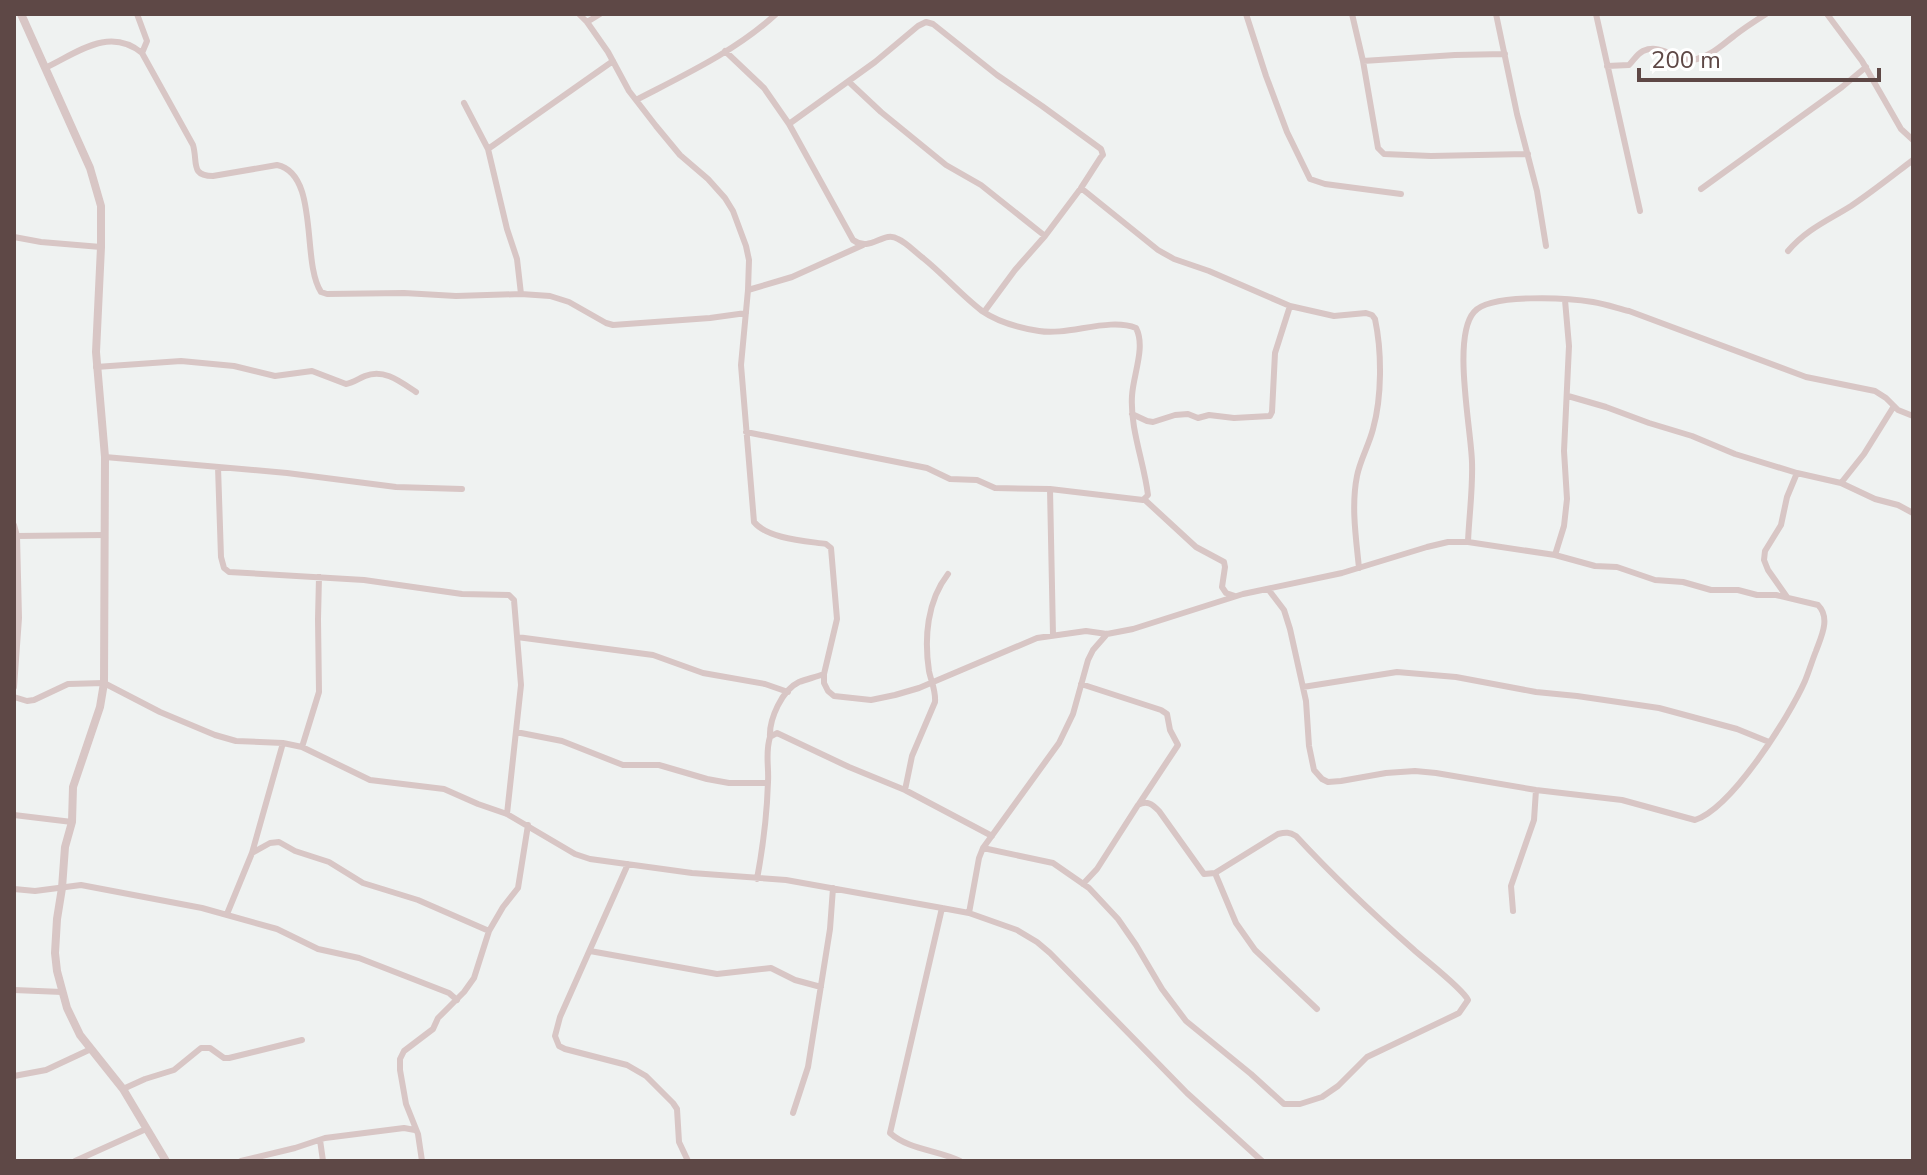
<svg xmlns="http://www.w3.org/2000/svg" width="1927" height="1175" font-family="'Nunito Sans',sans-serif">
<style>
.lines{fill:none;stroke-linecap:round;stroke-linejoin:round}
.minor{stroke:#d8c6c5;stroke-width:6}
.tertiary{stroke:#d8c6c5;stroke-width:8}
</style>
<rect width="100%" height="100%" fill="#eff2f1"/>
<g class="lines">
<path class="minor" d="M137,14L147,41L142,53
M579,14L587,22L608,52L629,91L656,126L680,155L708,179L725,198L733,211L746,246L749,260L748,290L741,365L754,522C768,539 806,541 826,544L831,548L837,619L824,674V683L828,691L834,696L871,700L895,695L919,688L1037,638L1086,631L1107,634L1133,629L1243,594L1342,573L1427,547L1448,542H1468L1555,555L1595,566L1617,567L1655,580L1683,582L1711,590H1738L1757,595H1776L1818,605C1831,618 1821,637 1816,651C1812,661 1809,671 1805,681C1789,717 1732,808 1695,820L1622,800L1536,790L1436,773L1415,771L1386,773L1341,781L1328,782L1322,779L1314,770L1309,746L1306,701L1290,629L1284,610L1268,589
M1246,14L1266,76L1287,132L1310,179L1325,184L1401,194
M1352,14L1363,61L1378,148L1384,154L1431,156L1528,154
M1496,14L1517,114L1537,191L1546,246
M1596,14L1640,211
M1827,14L1862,61L1901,129L1913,140
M587,22L600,14
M725,51L764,88L789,124L853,240C871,253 883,230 898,239C907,243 915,252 923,258C943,274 961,295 982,311C998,322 1020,328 1039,331C1068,336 1109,317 1136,328C1146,347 1133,375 1132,396C1130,429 1144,462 1148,495L1143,500L1050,489L995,488L977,480L950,479L927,468L746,432
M1363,61L1455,55L1505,54
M1607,66L1629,65C1634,60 1637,54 1643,51C1663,42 1678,64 1697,59C1712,55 1722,45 1734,36C1744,28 1755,21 1766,14
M45,68C77,53 109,26 142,53L193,145C198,162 190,176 213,176L277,165C320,174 301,262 321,292L327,294L404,293L456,296L521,294L550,296L569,302L606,323L613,325L710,318L746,313
M849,82L881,112L946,165L981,185L1045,236
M636,100C684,75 736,51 776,14
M464,103L488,149L507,229L517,259L521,294
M789,124L875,62L918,26L926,22L933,24L997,75L1042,106L1101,149L1103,155L1101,157L1081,188L1045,236L1015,270L984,312
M488,149L613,61
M1081,188L1158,250L1174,259L1209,271L1290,306L1334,316L1366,313L1372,315L1375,319C1382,352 1382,397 1373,429C1369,445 1360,460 1357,476C1351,506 1356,538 1359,568
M1701,189L1842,87L1866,67
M14,237L41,242L101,247
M1788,251C1807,229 1827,221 1851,206C1872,192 1892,176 1913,160
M748,290L792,277L863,245
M96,367L181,361L234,366L275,376L312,371L346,384C353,383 358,379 365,376C384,368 401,382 416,392
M1568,396L1606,407L1649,423L1692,436L1735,454L1797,473L1841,483L1875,499L1898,505L1913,513
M1132,414L1147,421L1153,422L1175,415L1188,414L1198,418L1209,415L1234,418L1270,416L1272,412L1275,353L1290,306
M105,457L287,473L396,487L462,489
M218,467L221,557L224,568L229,572L364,580L462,594L509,595L514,600L521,685L507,814
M1841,483L1864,454L1894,406
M1050,489L1053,635
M1145,500L1196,547L1224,562L1225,567L1222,587L1226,593L1235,596
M14,525L17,536L104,535
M1468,542C1469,516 1473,489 1472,462C1471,428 1452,337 1474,312C1490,293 1569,298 1593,302C1605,304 1617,308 1629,311L1806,377L1875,391L1886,398L1898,410L1913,416
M1555,555L1564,526L1567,499L1564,451L1569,346L1565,300
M1787,597L1768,570L1764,560L1765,551L1781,525L1787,497L1797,473
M517,637L653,655L703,673L765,684L788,692
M1081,684L1161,710L1167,714L1170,730L1178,745L1139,804
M14,687L19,618L17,536
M1303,687L1397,672L1456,677L1536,692L1577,696L1659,708L1737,729L1769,742
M14,697L27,701L34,700L68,684L104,683L160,712L215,735L236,741L283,743L302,747L370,780L444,789L478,804L507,814L575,854L590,859L692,873L786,880L942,908L969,913L1017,930L1037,942L1050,953L1187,1093L1262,1161
M516,732L562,741L623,765H659L707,779L729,783H768
M770,737C769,719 782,690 799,682C807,679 816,677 824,674
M302,747L319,692L318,619L319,577
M905,790L912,756L935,702C936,691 931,681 929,671C924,638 927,601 948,574
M14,815L72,822
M983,848L1053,863L1089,888L1118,919L1136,945L1162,989L1186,1021L1251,1074L1284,1104H1300L1322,1097L1338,1086L1367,1057L1455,1015L1459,1013L1468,1000C1462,988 1425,960 1413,949C1372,913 1333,876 1296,836C1289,832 1286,832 1278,834L1215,873
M252,853L270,843L279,842L295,851L329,862L363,883L418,900L489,931
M628,864L560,1017L555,1036L559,1046L565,1049L627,1065L646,1076L673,1103L677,1109L679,1142L688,1161
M757,879C763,847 767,814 768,782C769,766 765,753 770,737L777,733L849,767L905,790L992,836
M1083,884L1097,869L1138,805C1147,800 1152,804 1159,811L1204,874L1215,873L1236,923L1255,950L1317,1009
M14,889L35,891L81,885L202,908L277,929L318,949L359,958L449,993L457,1000
M942,908L890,1133C909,1150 938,1150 960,1161
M1513,911L1511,886L1534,820L1536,790
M969,913L979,858L983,848L1059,743L1073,714L1088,660L1093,650L1107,634
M227,914L252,853L283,743
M590,951L717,974L771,968L795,980L821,987
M14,990L62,992
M14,1076L46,1070L91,1049
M123,1089L145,1079L174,1070L201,1048H210L224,1058H229L302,1040
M793,1113L808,1067L830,929L833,888
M320,1140L323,1161
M75,1161L146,1129
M241,1161L295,1148L325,1138L404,1128L415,1130
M422,1161L418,1134L406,1104L400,1070V1059L404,1051L433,1029L438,1018L464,992L474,978L489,931L503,907L518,888L528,825"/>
<path class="tertiary" d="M21,14L90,168L101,206V247L96,352L105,457L104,683L100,707L73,787L72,822L65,847L62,888L57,919L55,953L57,971L67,1008L80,1035L123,1089L166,1161"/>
</g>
<rect width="1927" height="1175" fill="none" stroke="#5e4846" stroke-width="32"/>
<path d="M1639 68v12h240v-12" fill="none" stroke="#5e4846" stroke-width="4"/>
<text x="1651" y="68" font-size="24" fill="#5e4846" stroke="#ffffff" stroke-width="6" paint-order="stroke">200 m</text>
</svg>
